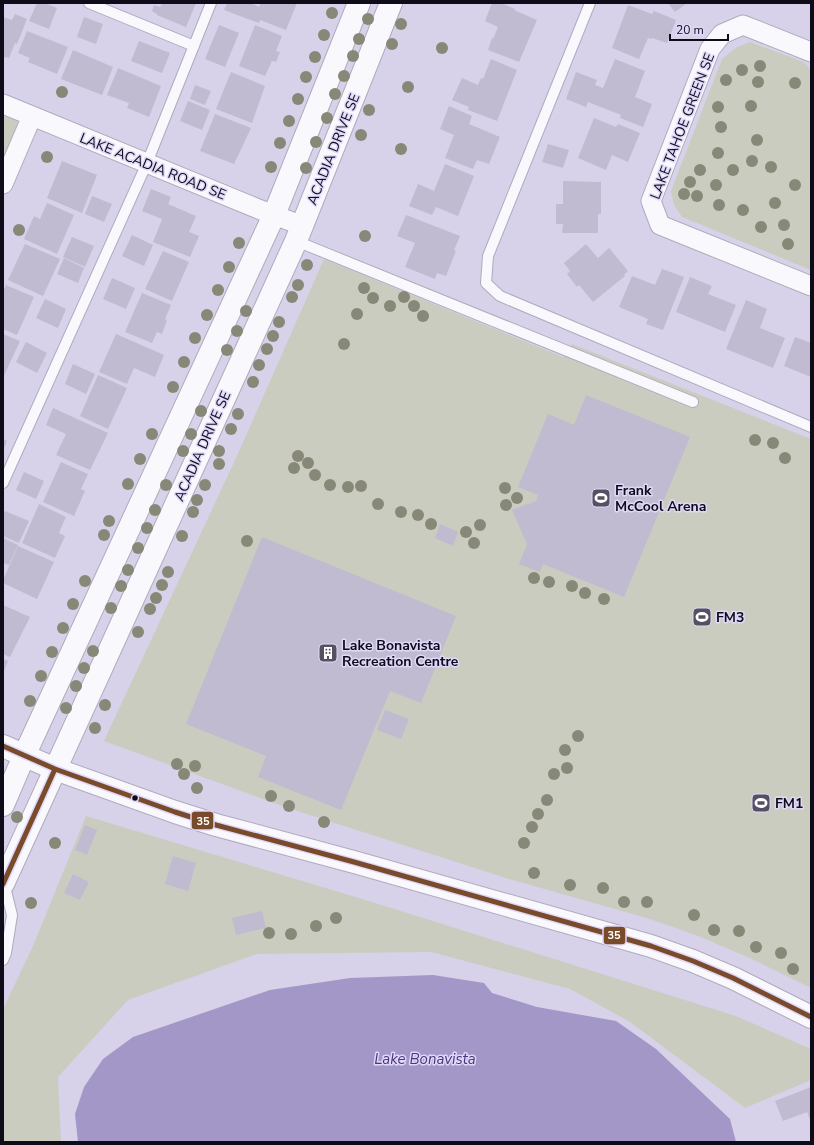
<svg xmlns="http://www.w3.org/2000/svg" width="814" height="1145" font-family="'Nunito Sans',sans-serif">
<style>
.green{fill:#cbccc0}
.water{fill:#a397c7}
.building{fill:#c0bbd0}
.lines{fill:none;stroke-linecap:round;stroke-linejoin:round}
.service-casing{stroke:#afabbd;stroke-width:12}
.minor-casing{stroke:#afabbd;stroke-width:21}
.tertiary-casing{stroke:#afabbd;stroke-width:24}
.service{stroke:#f9f8fc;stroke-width:10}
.minor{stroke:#f9f8fc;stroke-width:19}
.tertiary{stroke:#f9f8fc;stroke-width:22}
.bus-1-casing{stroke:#dfd8f9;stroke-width:8}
.bus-1{stroke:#7a4b2a;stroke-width:5}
.tree{fill:#878877}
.bus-dot{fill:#0f0b19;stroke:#dfd8f9;stroke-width:1.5}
.labels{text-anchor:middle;stroke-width:3;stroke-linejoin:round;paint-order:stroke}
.street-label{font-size:14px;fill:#0f0b19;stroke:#dfd8f9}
.poi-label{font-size:14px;font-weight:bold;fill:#0f0b19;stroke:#dfd8f9;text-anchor:start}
.water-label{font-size:15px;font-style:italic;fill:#4d357e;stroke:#dfd8f9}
.line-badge{stroke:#dfd8f9;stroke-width:1.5}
.badge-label{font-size:11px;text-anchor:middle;font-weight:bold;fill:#fff}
</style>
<rect width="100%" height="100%" fill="#d7d2e9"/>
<path class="green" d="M750,42L804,62L811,70V270L682,217L674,205L671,191L722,59L737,47Z
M3,104L32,116L3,184Z
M324,259L563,357L572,344L811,439V988L752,959L698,936L650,919L509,879L285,807L104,741L236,458Z
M86,816L369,901L736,1016L811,1049V1080L745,1108L630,1022L570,989L431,952L257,954L128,1000L58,1077L61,1142H3V1009L33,946Z"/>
<path class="water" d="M433,975L484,983L492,993L537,1007L616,1021L656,1049L730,1119L736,1142H78L75,1114L84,1087L103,1059L133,1037L270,990L350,978Z"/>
<path class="building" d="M37,3H45L57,8L49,29L29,21Z
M162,3H196L186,27L157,15V14L152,11L154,5L160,7Z
M227,3H251L259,7L261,3H297L286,30L260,20L259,23L224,10Z
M492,3H501L515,9L514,10L537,20L519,62L488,50L492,38L493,39L498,27L485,21Z
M668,3H687L675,12Z
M628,5L652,14L654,11L676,20L667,43L652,38L651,39L648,38L639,59L612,48Z
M15,14L27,19L17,44L15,43L9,58L7,57L6,58L3,56V17L12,20Z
M84,17L103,24L96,44L77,37Z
M219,25L239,33L225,67L205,59Z
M255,25L282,36L276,51L280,52L276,62L272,61L265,76L239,66Z
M27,31L68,47L57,74L28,62L30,58L18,53Z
M139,41L170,53L162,73L131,61Z
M73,50L113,67L102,95L61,79Z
M491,59L517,70L497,121L468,110L469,107L452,100L462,78L478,85L481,78L483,79Z
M615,59L645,71L635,97L652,104L643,127L620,118L621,115L588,102L586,107L566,99L576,72L597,80L595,85L603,88Z
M118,68L161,86L149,117L127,108L129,103L107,95Z
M231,72L265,86L252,123L216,109Z
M195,85L211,91L205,105L190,99Z
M188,101L210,110L202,130L180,121Z
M449,106L472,116L469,124L500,137L489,164L477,160L473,169L445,158L454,135L440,129Z
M215,114L251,128L234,164L200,151Z
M594,118L616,127L618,124L640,133L628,162L612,155L606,170L578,158Z
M548,144L569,150L563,168L542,162Z
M62,161L97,175L82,213L47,198Z
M445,164L474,176L458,216L436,207L432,215L409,206L418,184L434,191Z
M563,181L601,182V214H598V233H562L563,224H556V204H563Z
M151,189L171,197L162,219L142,211Z
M92,196L112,204L104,222L85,214Z
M47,203L74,215L57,254L24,239L34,216L40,219Z
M168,204L196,216L189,232L199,236L190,257L153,242Z
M406,215L460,236L454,250L456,251L446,276L437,273L435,279L405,267L415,243L397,236Z
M132,235L153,245L144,266L122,256Z
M72,237L94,246L85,267L63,257Z
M25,244L60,259L43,296L8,280Z
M586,244L598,258L609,248L628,271L624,275L625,276L593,302L579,285L577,287L567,274L570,271L564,263Z
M163,251L189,262L172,301L145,289Z
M64,258L84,268L78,283L57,274Z
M662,269L684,277L663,330L646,324L648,319L619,307L632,276L655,285Z
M690,277L712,286L708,294L736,305L725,332L676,312Z
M112,278L135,288L126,309L103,299Z
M6,285L34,297L17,335L3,329V292Z
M142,293L171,305L165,319L167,320L162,334L157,332L152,343L125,332Z
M45,299L66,309L58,328L36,318Z
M746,300L767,309L760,328L785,338L773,368L726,349Z
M3,334L20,341L3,378Z
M116,334L164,355L155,377L134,368L127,384L99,372Z
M795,337L811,343V377L784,366Z
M26,342L47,353L37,373L16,362Z
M73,364L95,374L86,394L65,384Z
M98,375L127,388L108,429L80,416Z
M586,395L690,437L624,597L543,564L540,572L519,564L527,544L512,510L536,501L538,495L518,487L548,414L574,425Z
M53,408L108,433L90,470L56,455L66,434L46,425Z
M3,439L7,441L3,451Z
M61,462L88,474L81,489L85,491L74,516L43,502Z
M24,472L44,481L36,499L16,490Z
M39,504L66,517L59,533L65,536L55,558L22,543Z
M5,511L29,521L19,543L3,536V516Z
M440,524L458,532L453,546L435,538Z
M262,537L456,616L421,703L390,691L341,810L258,777L266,756L186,724Z
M3,538L18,545L9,565L3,563Z
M18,546L54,562L37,599L3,583V580Z
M3,605L30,617L10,657L3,654Z
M3,659L8,661L3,673Z
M385,710L409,719L401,739L377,730Z
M85,825L97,830L87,855L75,850Z
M173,856L196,863L188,891L165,884Z
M73,874L89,882L80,900L64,893Z
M262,911L266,928L236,935L232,918Z
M811,1087V1122L807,1112L783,1121L775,1101Z"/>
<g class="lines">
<g class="service-casing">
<path id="service" d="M89,3L194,46
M590,3L488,256L486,283L500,296L811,427
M296,241L693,402
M3,483L147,163L211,3
M3,960L6,953L12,915L4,883"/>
</g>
<g class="minor-casing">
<path id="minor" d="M811,52L743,25L722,34L710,49L651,201L660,225L811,286
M3,104L256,208L303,226
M3,184L32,116"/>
</g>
<g class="tertiary-casing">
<path id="tertiary" d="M3,746L55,769L175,812L216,825L354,862L651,946L693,961L733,978L811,1017
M3,805L24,756L274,215L359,3
M3,884L296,241L391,3"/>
</g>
<use href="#service" class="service"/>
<use href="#minor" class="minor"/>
<use href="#tertiary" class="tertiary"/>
<g class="bus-1-casing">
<path id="bus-1" d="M3,746L55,769L175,812L216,825L354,862L651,946L693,961L733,978L811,1017
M3,884L55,769"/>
</g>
<use href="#bus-1" class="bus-1"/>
</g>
<g class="tree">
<circle cx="332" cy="13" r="6"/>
<circle cx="368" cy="19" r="6"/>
<circle cx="401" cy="24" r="6"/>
<circle cx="324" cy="35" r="6"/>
<circle cx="359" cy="39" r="6"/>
<circle cx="392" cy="44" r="6"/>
<circle cx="442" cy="48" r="6"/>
<circle cx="353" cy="56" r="6"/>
<circle cx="315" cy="57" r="6"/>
<circle cx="760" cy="66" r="6"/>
<circle cx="742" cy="70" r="6"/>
<circle cx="344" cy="76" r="6"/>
<circle cx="306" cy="77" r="6"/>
<circle cx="726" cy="80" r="6"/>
<circle cx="758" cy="82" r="6"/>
<circle cx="795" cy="83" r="6"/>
<circle cx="408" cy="87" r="6"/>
<circle cx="62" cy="92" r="6"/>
<circle cx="335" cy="94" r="6"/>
<circle cx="298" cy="99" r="6"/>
<circle cx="751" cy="106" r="6"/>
<circle cx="718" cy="107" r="6"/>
<circle cx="369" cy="110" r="6"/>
<circle cx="327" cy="118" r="6"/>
<circle cx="289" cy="121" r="6"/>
<circle cx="721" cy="127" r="6"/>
<circle cx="361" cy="135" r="6"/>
<circle cx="757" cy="140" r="6"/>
<circle cx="316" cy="142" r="6"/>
<circle cx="280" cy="143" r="6"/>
<circle cx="401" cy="149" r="6"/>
<circle cx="718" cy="153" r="6"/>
<circle cx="47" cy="157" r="6"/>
<circle cx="752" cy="161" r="6"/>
<circle cx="271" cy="167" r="6"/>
<circle cx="771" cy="167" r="6"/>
<circle cx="306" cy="168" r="6"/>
<circle cx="700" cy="170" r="6"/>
<circle cx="733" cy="170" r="6"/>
<circle cx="690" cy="182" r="6"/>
<circle cx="716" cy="185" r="6"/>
<circle cx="795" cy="185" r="6"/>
<circle cx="684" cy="194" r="6"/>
<circle cx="697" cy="196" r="6"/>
<circle cx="775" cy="203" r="6"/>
<circle cx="719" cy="205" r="6"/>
<circle cx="743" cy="210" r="6"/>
<circle cx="784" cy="225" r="6"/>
<circle cx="761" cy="227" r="6"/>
<circle cx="19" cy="230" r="6"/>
<circle cx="365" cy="236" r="6"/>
<circle cx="239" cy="243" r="6"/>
<circle cx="788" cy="244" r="6"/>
<circle cx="307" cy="265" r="6"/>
<circle cx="229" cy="267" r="6"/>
<circle cx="298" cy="285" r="6"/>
<circle cx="364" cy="288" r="6"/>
<circle cx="218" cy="290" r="6"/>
<circle cx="292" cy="297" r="6"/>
<circle cx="404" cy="297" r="6"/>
<circle cx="373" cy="298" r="6"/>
<circle cx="390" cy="306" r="6"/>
<circle cx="414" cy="306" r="6"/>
<circle cx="246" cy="311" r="6"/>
<circle cx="357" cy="314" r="6"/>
<circle cx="207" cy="315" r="6"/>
<circle cx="423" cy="316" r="6"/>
<circle cx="279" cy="322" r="6"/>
<circle cx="237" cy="331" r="6"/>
<circle cx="273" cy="336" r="6"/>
<circle cx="195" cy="338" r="6"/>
<circle cx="344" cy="344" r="6"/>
<circle cx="267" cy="349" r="6"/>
<circle cx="227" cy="350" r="6"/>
<circle cx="184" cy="362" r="6"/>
<circle cx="259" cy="365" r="6"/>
<circle cx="253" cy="382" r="6"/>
<circle cx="173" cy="387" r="6"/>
<circle cx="201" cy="411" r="6"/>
<circle cx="238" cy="414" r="6"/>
<circle cx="231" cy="429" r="6"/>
<circle cx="152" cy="434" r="6"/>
<circle cx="191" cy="434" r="6"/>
<circle cx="755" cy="440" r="6"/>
<circle cx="773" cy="443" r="6"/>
<circle cx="183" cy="451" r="6"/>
<circle cx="219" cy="451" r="6"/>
<circle cx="298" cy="456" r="6"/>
<circle cx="785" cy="458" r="6"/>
<circle cx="140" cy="459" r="6"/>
<circle cx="308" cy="463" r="6"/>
<circle cx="219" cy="464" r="6"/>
<circle cx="294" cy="468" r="6"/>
<circle cx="315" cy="475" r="6"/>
<circle cx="128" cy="484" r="6"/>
<circle cx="166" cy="485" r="6"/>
<circle cx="205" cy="485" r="6"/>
<circle cx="330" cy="485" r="6"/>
<circle cx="361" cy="486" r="6"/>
<circle cx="348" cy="487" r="6"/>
<circle cx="505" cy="488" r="6"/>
<circle cx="517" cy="498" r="6"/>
<circle cx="197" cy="500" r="6"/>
<circle cx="378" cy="504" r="6"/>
<circle cx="506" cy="505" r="6"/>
<circle cx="155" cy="510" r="6"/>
<circle cx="193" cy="512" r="6"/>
<circle cx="401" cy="512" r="6"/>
<circle cx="418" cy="515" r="6"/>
<circle cx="109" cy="521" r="6"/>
<circle cx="431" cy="524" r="6"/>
<circle cx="480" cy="525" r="6"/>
<circle cx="147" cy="528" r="6"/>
<circle cx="466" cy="532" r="6"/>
<circle cx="104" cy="535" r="6"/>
<circle cx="182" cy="536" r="6"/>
<circle cx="247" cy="541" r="6"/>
<circle cx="474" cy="543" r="6"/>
<circle cx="138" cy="548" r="6"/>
<circle cx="128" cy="570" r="6"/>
<circle cx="168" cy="572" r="6"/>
<circle cx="534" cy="578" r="6"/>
<circle cx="85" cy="581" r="6"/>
<circle cx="549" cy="582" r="6"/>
<circle cx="162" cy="585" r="6"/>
<circle cx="121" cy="586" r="6"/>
<circle cx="572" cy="586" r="6"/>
<circle cx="585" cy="593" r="6"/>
<circle cx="156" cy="598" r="6"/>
<circle cx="604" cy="599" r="6"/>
<circle cx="73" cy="604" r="6"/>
<circle cx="111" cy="608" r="6"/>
<circle cx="150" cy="609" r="6"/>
<circle cx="63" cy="628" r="6"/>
<circle cx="138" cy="632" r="6"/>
<circle cx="93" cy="651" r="6"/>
<circle cx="52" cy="652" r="6"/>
<circle cx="84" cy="668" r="6"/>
<circle cx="41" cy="676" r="6"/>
<circle cx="76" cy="686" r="6"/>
<circle cx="30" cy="701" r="6"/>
<circle cx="105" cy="705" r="6"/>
<circle cx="66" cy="708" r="6"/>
<circle cx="95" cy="728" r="6"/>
<circle cx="578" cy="736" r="6"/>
<circle cx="565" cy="750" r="6"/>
<circle cx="177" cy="764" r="6"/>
<circle cx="195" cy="766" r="6"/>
<circle cx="567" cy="768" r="6"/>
<circle cx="184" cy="774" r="6"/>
<circle cx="554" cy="774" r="6"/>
<circle cx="197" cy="788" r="6"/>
<circle cx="271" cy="796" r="6"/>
<circle cx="547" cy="800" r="6"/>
<circle cx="289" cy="806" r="6"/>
<circle cx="538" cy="814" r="6"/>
<circle cx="17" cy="817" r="6"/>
<circle cx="324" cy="822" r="6"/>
<circle cx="532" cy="827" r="6"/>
<circle cx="55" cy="843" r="6"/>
<circle cx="524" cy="843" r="6"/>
<circle cx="534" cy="873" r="6"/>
<circle cx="570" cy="885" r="6"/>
<circle cx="603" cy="888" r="6"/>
<circle cx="624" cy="902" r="6"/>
<circle cx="647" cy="902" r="6"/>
<circle cx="31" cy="903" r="6"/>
<circle cx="694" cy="915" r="6"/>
<circle cx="336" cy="918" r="6"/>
<circle cx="316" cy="926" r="6"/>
<circle cx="714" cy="930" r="6"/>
<circle cx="739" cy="931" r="6"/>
<circle cx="269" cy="933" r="6"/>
<circle cx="291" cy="934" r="6"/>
<circle cx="756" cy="947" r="6"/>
<circle cx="781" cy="953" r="6"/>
<circle cx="793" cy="969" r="6"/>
</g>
<defs>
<g id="stadium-square" transform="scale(1)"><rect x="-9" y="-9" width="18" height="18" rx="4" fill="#555162" stroke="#dfd8f9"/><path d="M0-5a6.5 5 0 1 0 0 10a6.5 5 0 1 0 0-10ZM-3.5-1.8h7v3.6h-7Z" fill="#fff"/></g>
<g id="building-square" transform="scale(1)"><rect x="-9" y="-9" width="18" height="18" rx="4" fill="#555162" stroke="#dfd8f9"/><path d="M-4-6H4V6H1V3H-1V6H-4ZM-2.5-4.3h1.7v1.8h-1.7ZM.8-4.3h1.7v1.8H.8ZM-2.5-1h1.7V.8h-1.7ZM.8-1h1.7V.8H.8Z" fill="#fff"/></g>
</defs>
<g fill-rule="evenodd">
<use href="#stadium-square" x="601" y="498"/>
<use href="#stadium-square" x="702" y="617"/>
<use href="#building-square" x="328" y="653"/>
<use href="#stadium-square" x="761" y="803"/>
</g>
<circle class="bus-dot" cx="135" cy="798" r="3.5"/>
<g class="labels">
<g class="street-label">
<text transform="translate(682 126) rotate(-69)" y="5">LAKE TAHOE GREEN SE</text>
<text transform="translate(333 149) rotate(-68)" y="5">ACADIA DRIVE SE</text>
<text transform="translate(153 166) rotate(22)" y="5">LAKE ACADIA ROAD SE</text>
<text transform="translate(202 446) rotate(-66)" y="5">ACADIA DRIVE SE</text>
</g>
<g class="poi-label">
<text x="615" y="495">Frank<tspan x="615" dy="16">McCool Arena</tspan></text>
<text x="716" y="622">FM3</text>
<text x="342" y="650">Lake Bonavista<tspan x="342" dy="16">Recreation Centre</tspan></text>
<text x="775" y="808">FM1</text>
</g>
<g class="water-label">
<text x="425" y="1064">Lake Bonavista</text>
</g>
</g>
<g class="line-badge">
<rect x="191" y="811" width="23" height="19" rx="4" fill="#7a4b2a"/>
<rect x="603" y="926" width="23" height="19" rx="4" fill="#7a4b2a"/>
</g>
<g class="badge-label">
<text x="203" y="825">35</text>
<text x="614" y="939">35</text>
</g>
<rect width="814" height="1145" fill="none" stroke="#0f0b19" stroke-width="8"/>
<path d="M670 34v6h58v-6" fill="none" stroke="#0f0b19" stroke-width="2"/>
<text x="676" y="34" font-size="12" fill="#0f0b19" stroke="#dfd8f9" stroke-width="3" paint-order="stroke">20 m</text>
</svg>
